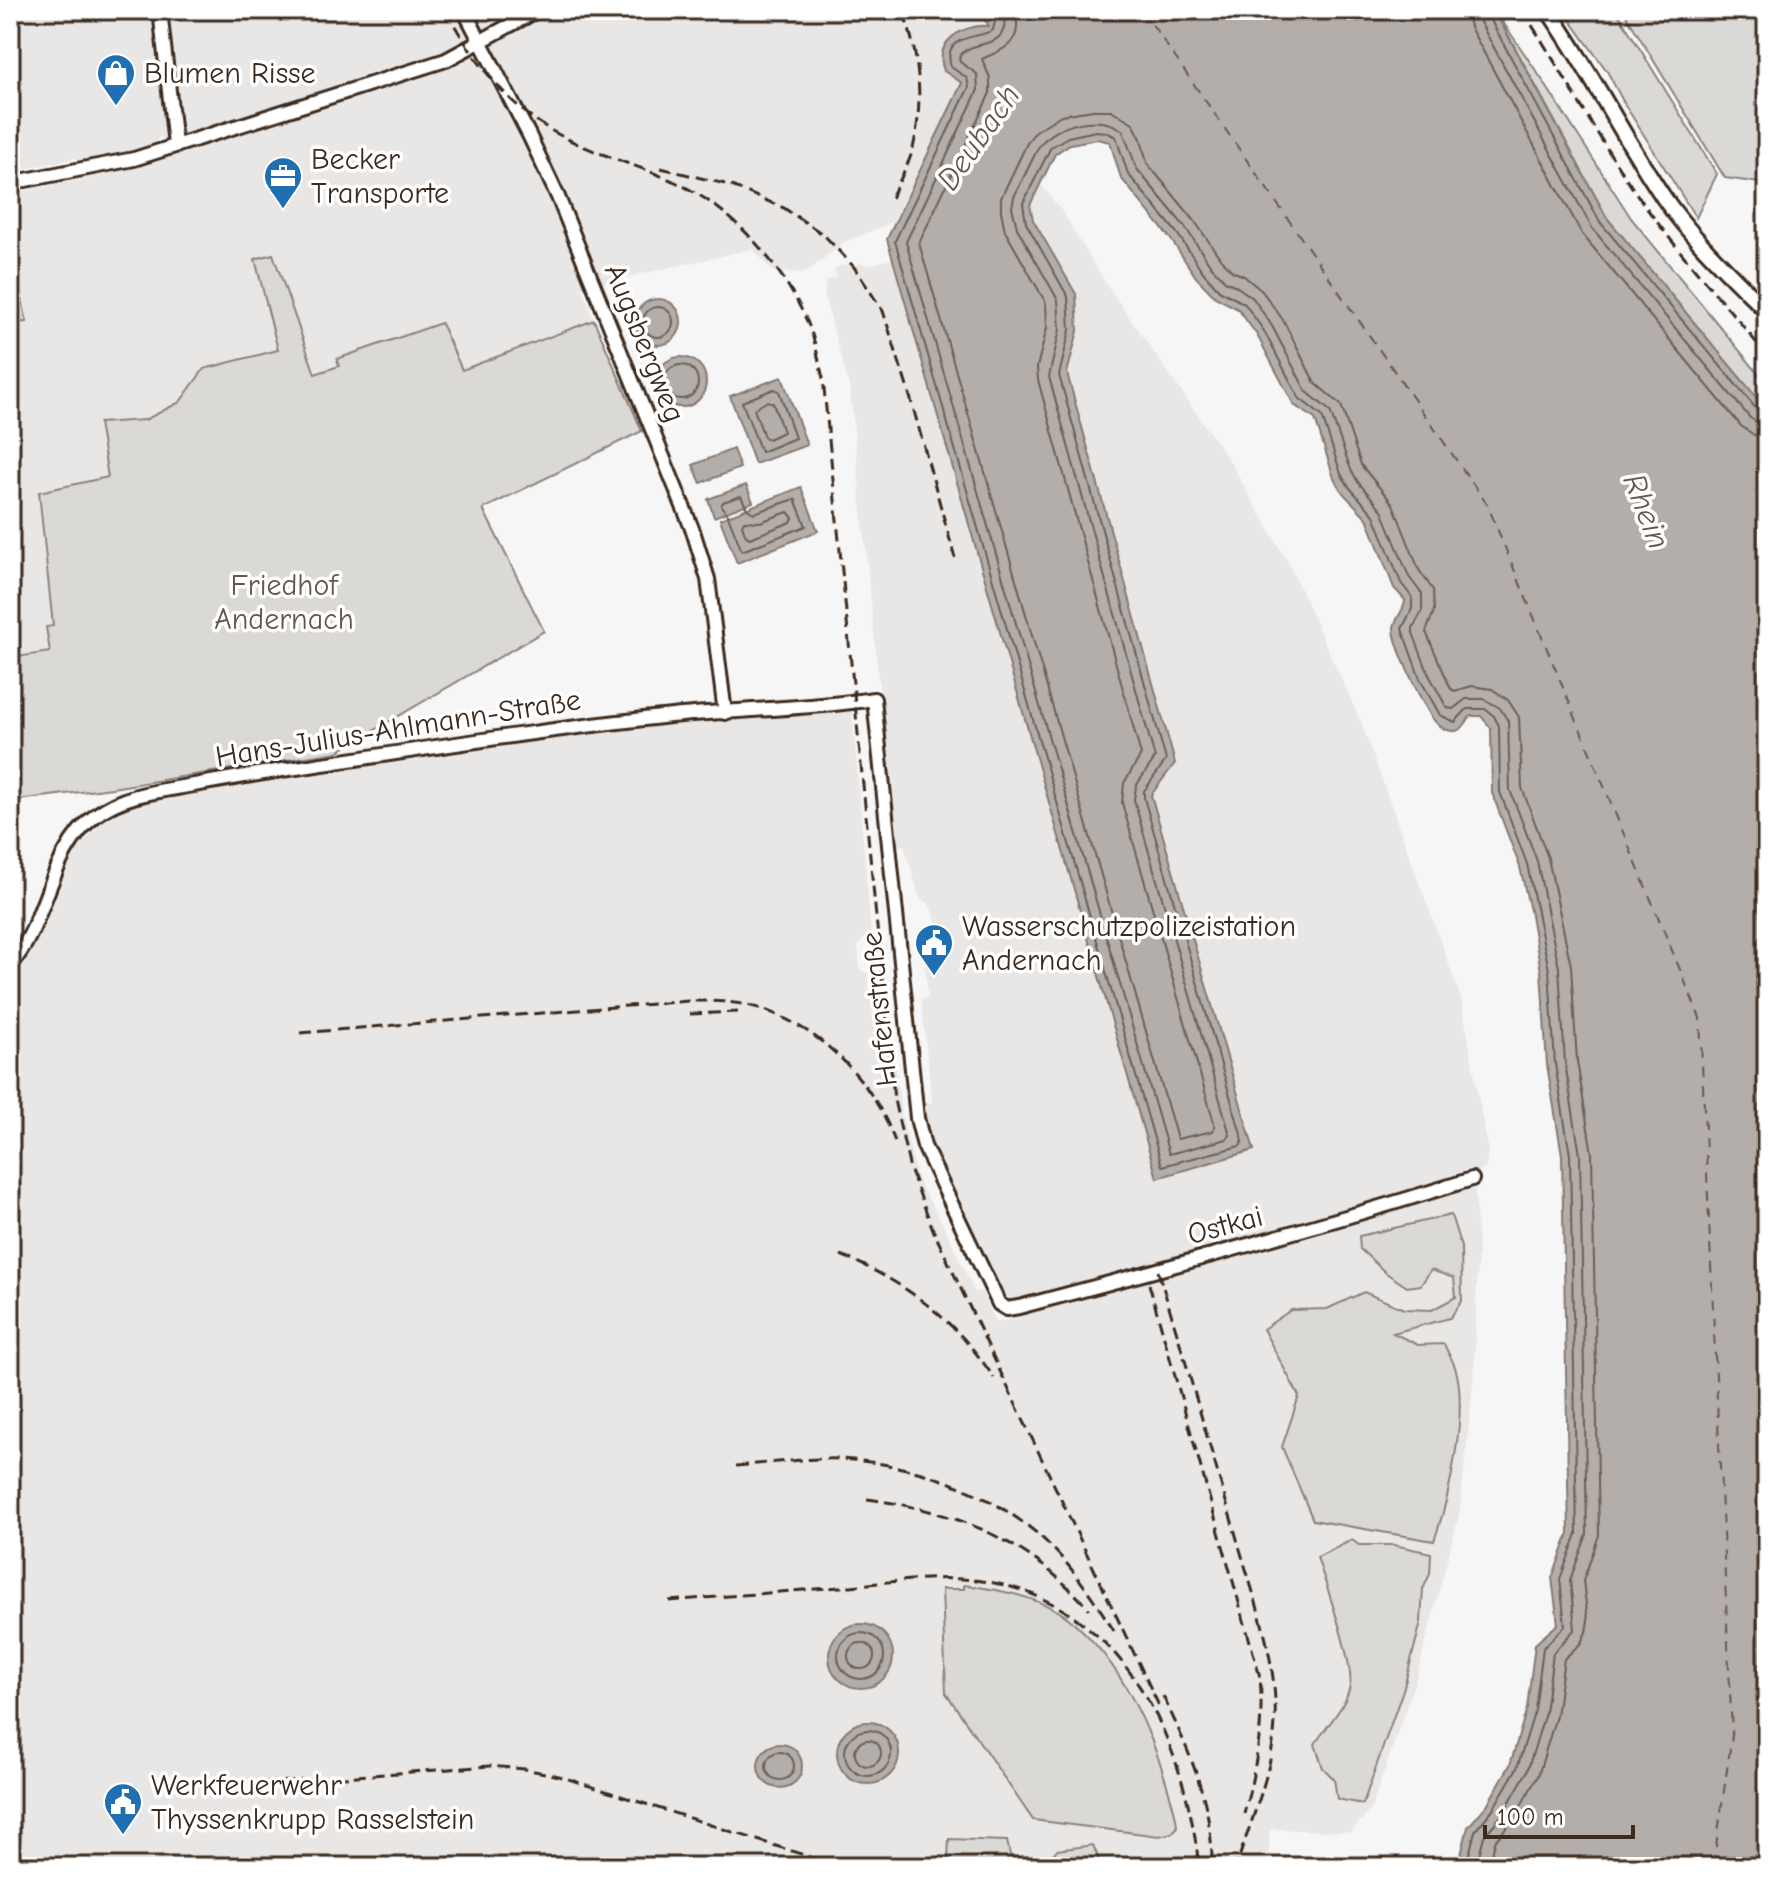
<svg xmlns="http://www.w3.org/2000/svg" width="1777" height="1877" font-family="'Comic Neue',sans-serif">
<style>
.built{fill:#e9e7e6;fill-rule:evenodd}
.green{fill:#dbd9d6;stroke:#8b827a;stroke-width:2}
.water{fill:#b4aeaa;stroke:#847972;stroke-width:2}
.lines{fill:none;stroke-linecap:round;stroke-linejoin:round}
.shore{stroke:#6b5f56;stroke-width:2}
.ferry{stroke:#65584f;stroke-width:2;stroke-dasharray:10 8;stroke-linecap:butt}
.minor-casing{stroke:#3b2a1e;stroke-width:18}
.major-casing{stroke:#3b2a1e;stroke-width:20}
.minor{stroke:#fff;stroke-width:12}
.major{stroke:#fff;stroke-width:14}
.rail{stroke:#3b2a1e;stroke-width:3;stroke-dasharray:12 6;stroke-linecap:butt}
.labels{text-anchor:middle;stroke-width:7;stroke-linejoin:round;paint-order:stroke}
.poi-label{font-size:30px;fill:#3b2a1e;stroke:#fff;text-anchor:start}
.street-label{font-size:30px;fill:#3b2a1e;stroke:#fff}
.park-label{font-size:30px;fill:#63564c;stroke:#fff}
.water-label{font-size:32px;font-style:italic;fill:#65584f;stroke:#fff}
</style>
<rect width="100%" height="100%" fill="#f7f6f6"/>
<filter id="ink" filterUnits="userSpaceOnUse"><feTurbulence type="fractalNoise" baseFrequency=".0125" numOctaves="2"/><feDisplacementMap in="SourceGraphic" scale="16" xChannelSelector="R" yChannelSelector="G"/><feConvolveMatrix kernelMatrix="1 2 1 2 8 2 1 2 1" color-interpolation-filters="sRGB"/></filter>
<g filter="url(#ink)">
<path class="built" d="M10,10H977L989,27L971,26L963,30L947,41L943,49L962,83L893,222L845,242L805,273L773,272L753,249L582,287L594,320L462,370L337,359L339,366L315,374L273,255L255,259L278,350L204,369L181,401L145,420L99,423L108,477L39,492L53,626L46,628L50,652L10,658V323L27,321L10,243V194L114,172L167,157L161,136L152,147L129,154L79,163L76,158L10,172Z
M1041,185L1061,210L1107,285L1231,463L1290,566L1361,722L1461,998L1488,1150L1486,1168L1479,1172L1013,1302L1000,1294L943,1171L931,1141L924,1117L923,1103L932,1102L921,999L928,997L923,945L929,944L938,925L928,902L920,900L904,845L895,847L850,390L824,295L826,281L837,277L834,269L846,264L852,268L859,263L867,265L892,259L1157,1178L1253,1149L1151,795L1067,373L1078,331L1076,294L1033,220L1030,205Z
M852,709L871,933L858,945L860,970L867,973L874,1014H890L901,1113L918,1181L942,1222L975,1292L981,1290L996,1323L1475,1188L1478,1250L1474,1376L1460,1511L1417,1676L1371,1810L1351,1832L1270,1829L1268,1867H10L13,1757L10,1716V973L28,957L47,921L75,851L106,818L144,801L311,772L698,718L724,720ZM861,1624L881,1631L885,1676L874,1684L861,1688ZM1097,1649L1124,1686L1152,1740L1177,1821Z"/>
<path class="green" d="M1563,10H1616L1717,174L1696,218L1625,105L1607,71Z
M1623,10H1767V184L1725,178Z
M1496,12L1543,81L1631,218L1767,384V410L1607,218Z
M10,243L27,322L10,323Z
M273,254L315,374L339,366L337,359L441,323L462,370L594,320L642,431L483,509L544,631L337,752L112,788L10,801V658L50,652L46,627L53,626L39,492L108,477L99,423L145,420L180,402L204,369L278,350L255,259Z
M1451,1215L1461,1247L1462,1301L1450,1318L1393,1333L1418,1345L1444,1344C1447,1351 1452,1359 1455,1367C1469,1409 1449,1499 1434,1541L1313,1520L1282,1447L1299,1396L1263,1329L1291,1310L1327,1309L1364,1292L1404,1309L1432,1310L1456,1297L1454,1278L1431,1270L1421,1285L1407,1287L1386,1273L1360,1249L1359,1236Z
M1352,1540L1359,1545H1394L1431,1553L1430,1574L1423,1589L1421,1622L1404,1687L1363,1804L1337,1799L1334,1779L1323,1768L1315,1744C1327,1725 1346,1707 1350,1685C1354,1663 1325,1582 1317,1557Z
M964,1585C998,1589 1046,1598 1073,1622C1122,1664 1152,1731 1169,1792C1172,1804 1177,1816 1177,1828L1172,1833L1159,1836L1033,1820L946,1693L942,1589H964Z
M949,1839L1007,1841L1010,1855L1019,1867H944L948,1858Z
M1093,1845L1102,1867L1041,1866L1057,1850Z"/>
<path class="water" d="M978,10H1494L1607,218L1767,410V1867H1458L1468,1827L1487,1805L1510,1765L1527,1708L1535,1644L1558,1624L1552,1578L1569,1534L1562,1155L1547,1065L1541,971L1531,915L1520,867L1492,793L1491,728L1481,716H1471C1465,723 1463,731 1453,731C1445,731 1437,725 1433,719C1422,703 1394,646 1394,628C1395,617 1405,611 1405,600L1394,588L1367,518L1343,493L1334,478L1315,419L1294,405L1257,335L1238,309L1215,297L1196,277L1170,238L1121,178L1110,142L1097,139L1070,144L1055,154L1030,205L1033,220L1076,294L1078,331L1067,373L1175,763L1151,795L1254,1150L1157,1178L887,239L962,83L944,71C933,42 962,24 989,26Z
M635 322a23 23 0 1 1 46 0a23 23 0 1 1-46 0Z
M656 382a25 25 0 1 1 50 0a25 25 0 1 1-50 0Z
M782,377L807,445L755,464L730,396Z
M733,449L740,468L701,483L693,465Z
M746,485L753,502L714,517L708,499Z
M801,487L818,531L737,563L720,519Z
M829 1656a32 32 0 1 1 64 0a32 32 0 1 1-64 0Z
M837 1753a31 31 0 1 1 62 0a31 31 0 1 1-62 0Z
M758 1766a22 22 0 1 1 44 0a22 22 0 1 1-44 0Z"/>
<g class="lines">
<path class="shore" d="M987,10L995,21L993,30C980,39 941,33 951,67L967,78L969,87L895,241L1162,1166L1240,1146L1243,1141L1144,798V791L1166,760L1059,375L1070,330L1068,297L1026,223L1023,203L1051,147L1068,137L1096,131L1106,132L1116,137L1128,174L1177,233L1203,272L1219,290L1245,304L1264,331L1299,398L1322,416L1341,474L1350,488L1374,515L1401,583L1412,597V609L1402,629L1420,679L1440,715L1455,722L1467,709H1485L1494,716L1499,726L1500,792L1527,864L1549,970L1555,1064L1570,1155L1577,1534L1560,1579L1565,1626L1543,1648L1535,1710L1517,1768L1493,1809L1475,1831L1466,1867
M1000,10L1005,24C1000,52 973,37 959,57L960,62L977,74L978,90L906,242L1169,1154L1227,1139L1230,1135L1134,800L1136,786L1155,758L1049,377L1060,329L1058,300L1017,228L1012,207L1014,197L1039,146C1056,124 1101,112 1123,131L1137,169L1185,227L1211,266L1225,281L1236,286L1253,298L1272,326L1306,391L1330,411L1351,470L1358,482L1382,510L1409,577L1422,594V611L1413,628V633L1429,675L1447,708L1453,709L1466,699H1484L1500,708L1508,721L1510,790L1537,861L1559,968L1565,1063L1580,1155L1587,1534L1570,1580L1575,1629L1553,1653L1545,1713L1527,1772L1502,1815L1484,1836L1476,1867
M1014,10C1025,41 1006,49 982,59L990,78V93L919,243L1177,1139L1213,1131L1215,1126L1122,803L1124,783L1141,755L1038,380L1037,367L1047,328L1046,303L1005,231L1001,211V198L1028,141L1036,131L1061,115L1093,110H1111L1133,123L1141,139L1147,163L1194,220L1220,258L1232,271L1244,276L1262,291L1283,320L1315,383L1341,405L1361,465L1393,504L1419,570L1433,590L1434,611L1426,632L1451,689L1455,691L1472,686L1492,689L1508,700L1519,717L1522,788L1548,858L1571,966L1577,1061L1592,1154L1599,1535L1583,1581L1588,1620L1586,1632L1581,1643L1564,1659L1556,1716L1538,1776L1512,1821L1495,1841L1489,1867
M1466,10L1470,27L1582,234L1741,426L1754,435L1767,436
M1478,10L1480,22L1592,228L1750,418L1758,423L1767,424
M1488,10L1489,17L1600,222L1758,411L1767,414
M643 322a15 15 0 1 1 30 0a15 15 0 1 1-30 0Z
M664 382a17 17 0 1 1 34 0a17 17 0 1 1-34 0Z
M774,389L779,391L795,438L761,452L742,402Z
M768,401L773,403L783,432L768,439L764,437L754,409Z
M741,496L747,509L754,513L795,499L806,526L742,551L727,513L721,506L723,502Z
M788,512L793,518L791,522L750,538L746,536L742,525L744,521L760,522Z
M838 1656a23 23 0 1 1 46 0a23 23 0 1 1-46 0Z
M848 1656a13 13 0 1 1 26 0a13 13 0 1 1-26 0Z
M845 1753a23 23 0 1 1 46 0a23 23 0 1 1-46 0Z
M855 1753a13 13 0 1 1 26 0a13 13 0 1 1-26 0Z
M766 1766a14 14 0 1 1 28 0a14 14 0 1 1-28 0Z"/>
<path class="ferry" d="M1142,10L1487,504L1700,1018L1732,1735L1713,1867"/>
<g class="minor-casing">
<path id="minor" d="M160,10L175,145
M464,10L529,135L558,197L693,531L708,579L725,713
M10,183L134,159L446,60L538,10
M10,966C48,922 48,852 96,815C124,794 160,791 194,785C228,779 261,773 296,768C418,750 540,730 662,717C733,709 804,710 874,699L917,1118L924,1146L999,1304L1007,1309L1019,1307C1171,1267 1322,1226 1472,1179"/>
</g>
<g class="major-casing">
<path id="major" d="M1548,10C1590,70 1623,137 1664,198C1693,240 1731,275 1767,311"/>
</g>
<use href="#minor" class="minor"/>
<use href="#major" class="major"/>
<path class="rail" d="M446,10C471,56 503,101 549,129C587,152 632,163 673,181C732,208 779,261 806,319C815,338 818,359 823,378L894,1100L910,1169L934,1232L1161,1710
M1522,10C1562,70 1595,134 1636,193C1675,250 1724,301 1767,356
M661,168L729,185L784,208L824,235L854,267L883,311L909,393L955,558
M891,198C898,183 907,168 912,152C924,108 920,52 902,10
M690,1014L740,1012
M300,1033L688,1001C714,1001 738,1001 762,1009C823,1030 874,1082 895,1142
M841,1255C905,1282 956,1320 994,1378
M1158,1271C1185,1357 1209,1445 1235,1532C1252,1593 1278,1658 1275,1721C1273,1773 1251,1819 1236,1867
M1149,1284L1260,1677C1264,1727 1256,1766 1244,1814
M736,1466C771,1463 806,1458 840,1459C907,1463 977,1486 1029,1527C1065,1555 1091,1594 1114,1631
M867,1499C957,1511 1028,1540 1089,1609
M669,1601C726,1596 783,1592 840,1587C893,1582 951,1572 1004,1585C1130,1617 1186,1748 1199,1867
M1163,1696C1190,1753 1213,1803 1212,1867
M264,1783L490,1766L525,1769L559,1776L807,1856L832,1867"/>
</g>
</g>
<defs>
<g id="shop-pin" transform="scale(2)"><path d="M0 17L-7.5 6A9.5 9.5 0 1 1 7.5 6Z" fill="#1f6fb2" stroke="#fff"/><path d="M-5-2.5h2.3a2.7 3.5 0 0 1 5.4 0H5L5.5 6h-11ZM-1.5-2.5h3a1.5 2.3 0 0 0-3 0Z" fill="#fff"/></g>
<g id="office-pin" transform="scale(2)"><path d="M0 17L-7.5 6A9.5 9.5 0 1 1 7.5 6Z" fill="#1f6fb2" stroke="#fff"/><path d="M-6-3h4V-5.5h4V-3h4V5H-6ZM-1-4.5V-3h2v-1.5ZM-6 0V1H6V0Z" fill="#fff"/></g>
<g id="civic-pin" transform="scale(2)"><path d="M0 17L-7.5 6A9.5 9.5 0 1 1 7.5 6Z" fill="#1f6fb2" stroke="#fff"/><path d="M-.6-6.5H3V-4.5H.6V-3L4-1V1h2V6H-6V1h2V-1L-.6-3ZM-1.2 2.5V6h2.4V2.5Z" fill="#fff"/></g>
</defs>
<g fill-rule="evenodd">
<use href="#shop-pin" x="116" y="73"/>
<use href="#office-pin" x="283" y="176"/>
<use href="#civic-pin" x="934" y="943"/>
<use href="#civic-pin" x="123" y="1802"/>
</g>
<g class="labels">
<g class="poi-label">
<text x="144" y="83">Blumen Risse</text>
<text x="311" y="169">Becker<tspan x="311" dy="34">Transporte</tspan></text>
<text x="962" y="936">Wasserschutzpolizeistation<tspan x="962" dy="34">Andernach</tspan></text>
<text x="151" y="1795">Werkfeuerwehr<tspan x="151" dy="34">Thyssenkrupp Rasselstein</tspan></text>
</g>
<g class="street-label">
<text transform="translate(645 343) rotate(68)" y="10">Augsbergweg</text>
<text transform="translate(398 728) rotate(-9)" y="10">Hans-Julius-Ahlmann-Straße</text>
<text transform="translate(879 1009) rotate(-96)" y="10">Hafenstraße</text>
<text transform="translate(1225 1225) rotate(-15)" y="10">Ostkai</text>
</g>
<g class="park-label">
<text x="284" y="595">Friedhof<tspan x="284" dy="34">Andernach</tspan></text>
</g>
<g class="water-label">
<text transform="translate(978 137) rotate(-55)" y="11">Deubach</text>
<text transform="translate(1647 511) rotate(69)" y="11">Rhein</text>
</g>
</g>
<rect width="1777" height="1877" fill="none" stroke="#fff" stroke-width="40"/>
<rect x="20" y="20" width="1737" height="1837" fill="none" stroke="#3b2a1e" stroke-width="3" filter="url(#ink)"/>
<path d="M1485 1825v12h148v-12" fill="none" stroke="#3b2a1e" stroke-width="4"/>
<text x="1497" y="1825" font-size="24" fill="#3b2a1e" stroke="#ffffff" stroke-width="6" paint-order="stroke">100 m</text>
</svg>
